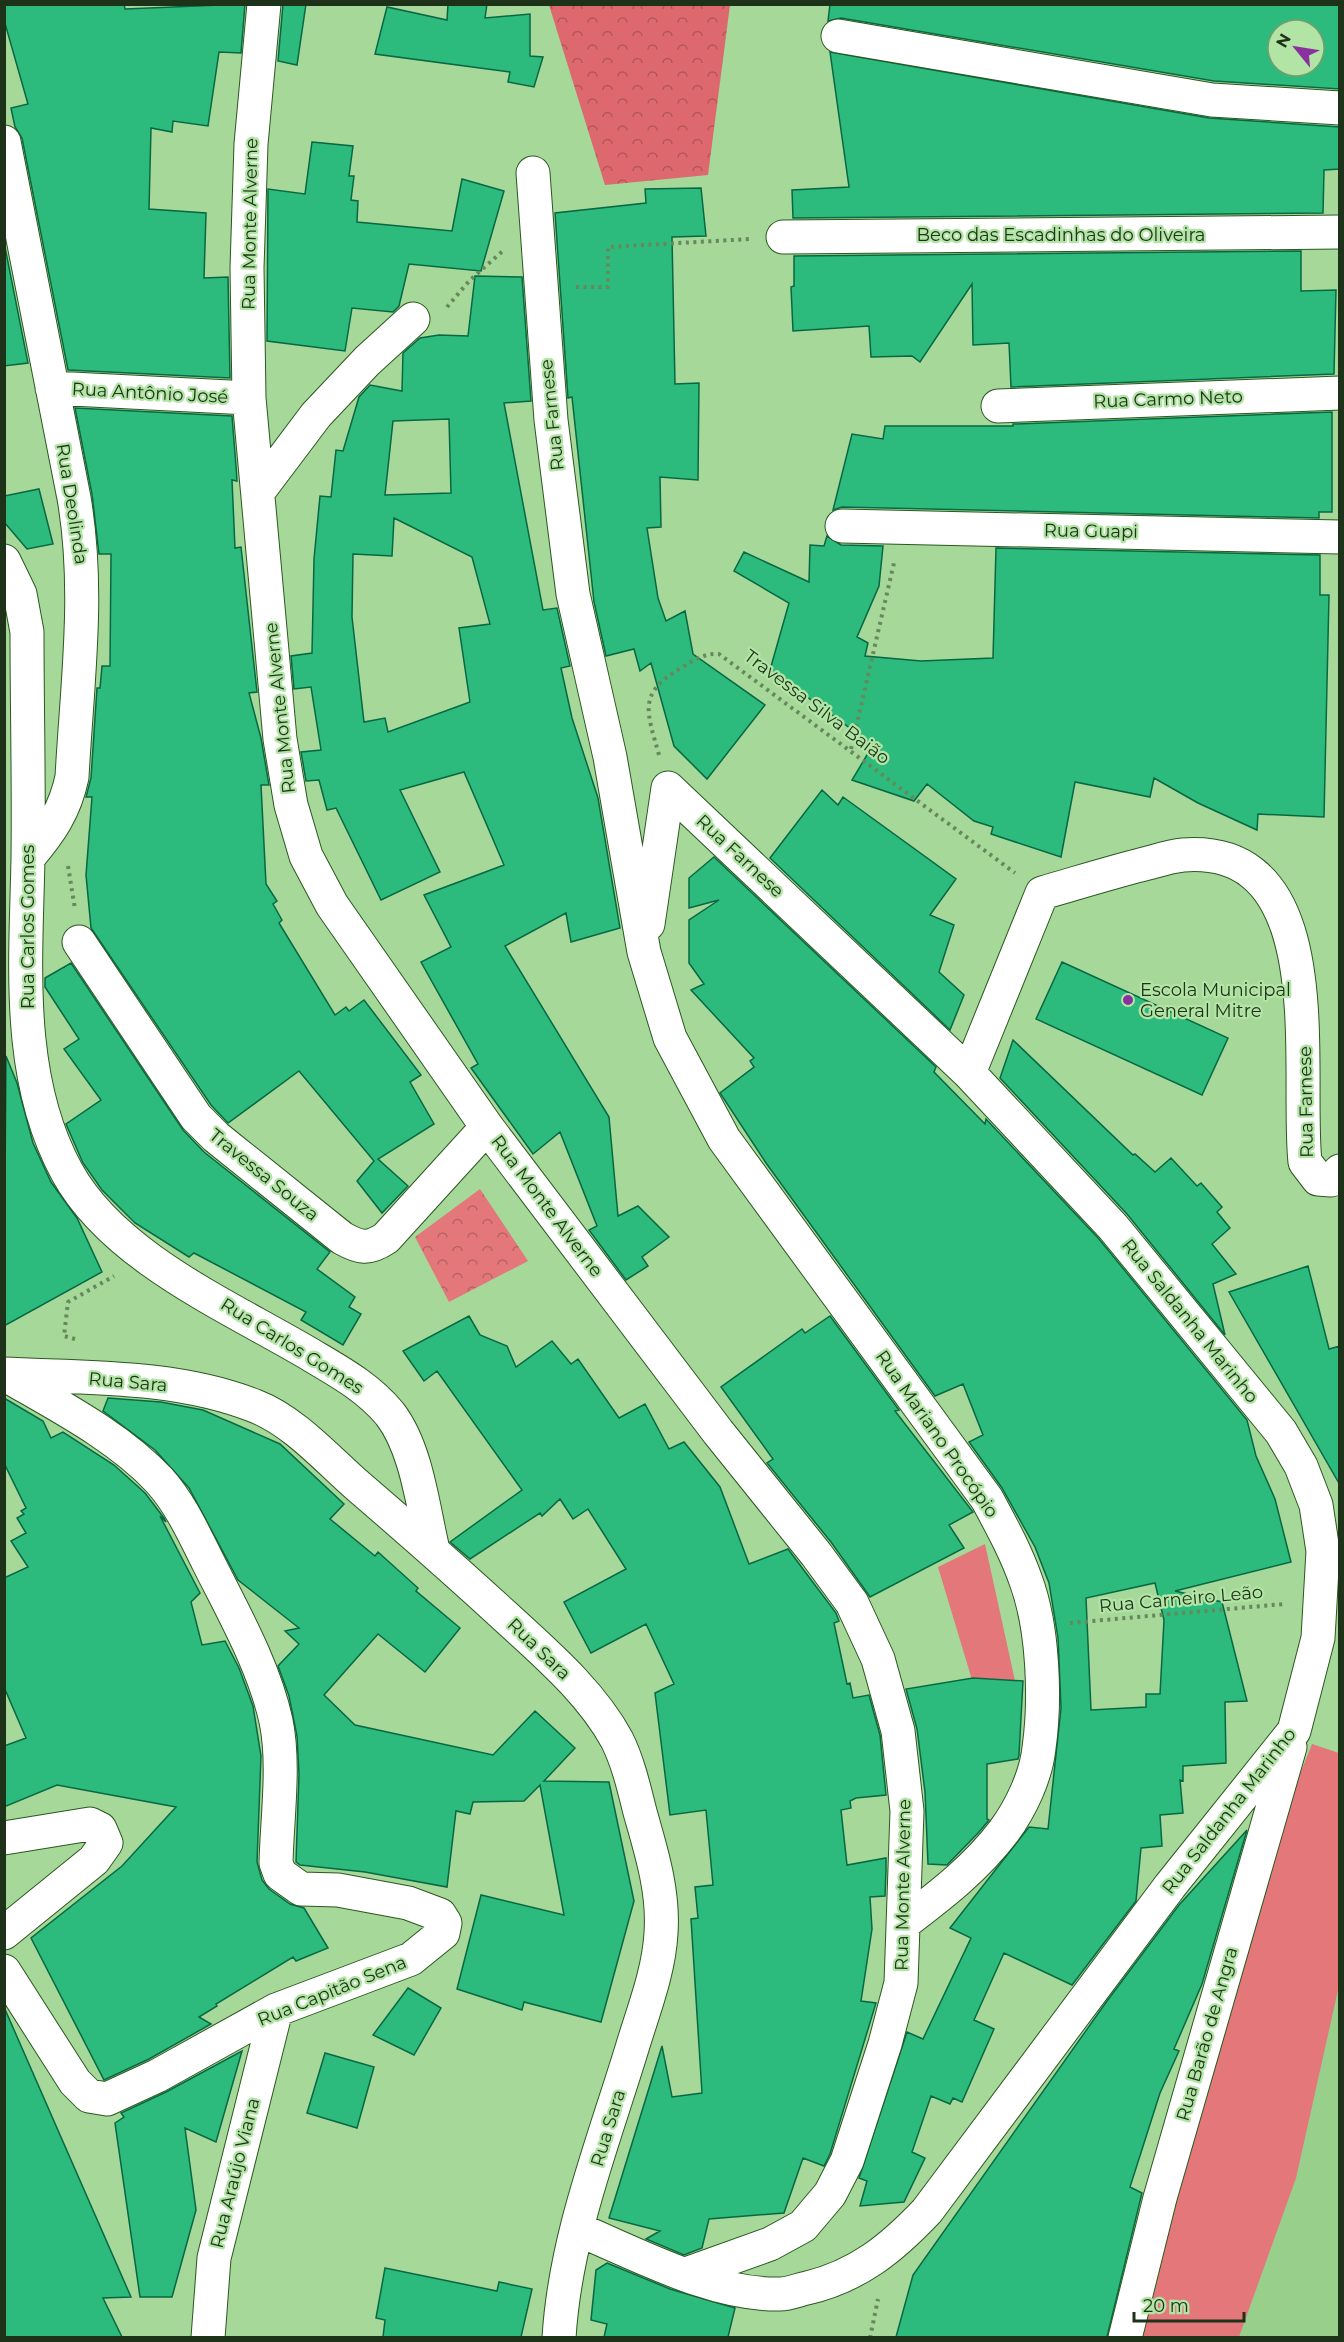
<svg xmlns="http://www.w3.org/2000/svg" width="1344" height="2342" font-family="Montserrat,sans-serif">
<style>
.built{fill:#98cf8a}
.grass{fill:#e3777a}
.forest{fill:url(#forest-crowns)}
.park{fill:url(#park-crowns)}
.building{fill:#2dba7d;stroke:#086842;stroke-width:1.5;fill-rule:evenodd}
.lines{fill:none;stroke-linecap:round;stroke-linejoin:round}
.minor-casing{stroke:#2b581e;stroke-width:35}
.path{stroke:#65895c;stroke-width:4;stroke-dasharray:3 4.5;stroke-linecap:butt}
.minor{stroke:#fff;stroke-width:33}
.poi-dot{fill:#89319e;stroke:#b2e5a5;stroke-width:2}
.labels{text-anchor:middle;stroke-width:4.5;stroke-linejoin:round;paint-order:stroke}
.street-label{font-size:18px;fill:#1e3219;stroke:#b2e5a5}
.poi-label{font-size:18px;fill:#1e3219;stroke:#b2e5a5;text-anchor:start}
</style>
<defs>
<pattern id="forest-crowns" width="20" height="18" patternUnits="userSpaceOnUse" patternTransform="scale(1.5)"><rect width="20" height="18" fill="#dd686d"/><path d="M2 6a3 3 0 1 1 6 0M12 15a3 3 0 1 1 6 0" fill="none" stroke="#b35659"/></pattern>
<pattern id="park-crowns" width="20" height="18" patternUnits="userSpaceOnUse" patternTransform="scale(1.5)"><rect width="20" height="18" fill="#e3777a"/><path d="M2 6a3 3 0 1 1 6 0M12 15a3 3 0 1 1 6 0" fill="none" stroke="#b76263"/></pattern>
</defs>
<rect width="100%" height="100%" fill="#a5d899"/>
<path class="built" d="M1339,1877V2337L1226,2338Z"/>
<path class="grass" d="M985,1544L1019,1699L979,1703L938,1567Z
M1312,1744L1339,1753L1340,1981L1296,2178L1239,2337L1133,2338L1251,1897Z"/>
<path class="forest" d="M549,5H730L708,175L605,185Z"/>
<path class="park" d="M480,1189L528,1261L449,1302L415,1237Z"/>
<path class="building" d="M4,4H124L125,9L245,4L241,53L219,52L208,126L173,121L172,132L151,128L149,209L206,213L204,278L228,277L230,378L68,370L22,138L15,127L11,108L28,104L4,20Z
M283,4H306L297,65L278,61Z
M448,4H487L485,18L530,14V56L543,57L534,87L508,82L510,72L375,54L387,7L447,20Z
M830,4H1340V89L1214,81L841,18L828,21ZM1278,30H1314V66H1278Z
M830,52L1209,118L1340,127V169L1324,170L1323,213L793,218L792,190L849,187Z
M312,142L353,146L349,176H354L351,200L358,201L357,222L452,231L462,179L504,191L481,271L409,264L399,306L393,312L352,308L345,351L267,341L268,189L305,194Z
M701,188L706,236L672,237L675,384L699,383L698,480L660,477L661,527L647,528L658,598L666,621L685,611L693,654L765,705L707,779L674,746L651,663L640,671L634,649L606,656L594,602L572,397L568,398L555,213L646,203L645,189Z
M4,242L28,363L4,366Z
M1301,251V291L1336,290L1334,374L1011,387L1009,343L973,345L972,284L920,362L912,356L871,357L869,326L793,331L791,287L794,286V256Z
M475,276L522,277L531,401L504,403L543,610L557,608L570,666L561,668L572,718L598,798L620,928L571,942L566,913L505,946L609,1117L618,1216L638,1206L669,1237L642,1257L648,1266L626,1280L589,1230L597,1226L560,1132L533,1154L471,1068L478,1064L421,962L451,947L424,895L504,865L464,772L400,790L440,872L381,900L336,808L327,810L319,780L306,781L301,752L321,750L311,687L294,689L291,656L312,653L314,559L320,496L331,497L336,450L343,451L359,397L370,385L402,391L403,353L420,338L439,335L468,336ZM449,419L451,493L385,495L393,421ZM394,518L472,557L490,624L459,628L470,702L388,732L385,718L364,722L352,617L353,554L392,556Z
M75,408L232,416L236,466L237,481L232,480L235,548L241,547L257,692L249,693L261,738L269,785H261L266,884L277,901L273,904L282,920L279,923L335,1015L346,1007L349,1011L364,1000L421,1075L410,1082L434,1124L378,1159L408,1186L382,1213L357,1181L374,1161L299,1071L228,1123L211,1105L91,928L86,875L92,797H86L91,778L97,688H100L102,666H110L111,554H99L92,494Z
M1332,412V512H1319V518L842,507L833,510L852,434L883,439L885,426H1013V424Z
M39,489L53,544L27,549L4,522V496Z
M827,536L841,545L883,546L879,586L857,637L868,643L865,656L921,661L993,658L996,548L1320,555V595H1329L1324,817L1258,814L1257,830L1198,803L1154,778L1150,797L1075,782L1061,857L991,834L993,827L974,821L927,784L914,801L852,780L873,745L770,670L789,603L734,571L744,552L809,582L810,545L824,546Z
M822,790L838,805L843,797L956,879L930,915L954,925L939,972L964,995L950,1030L770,858Z
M714,857L936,1067L934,1072L985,1124L986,1119L1099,1239L1247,1420L1256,1456L1275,1499L1291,1562L1175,1591L1222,1602L1247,1701L1225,1702L1226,1763L1183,1766V1781L1180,1780L1183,1813L1160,1815L1162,1846L1141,1848L1136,1901L1072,1985L1004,1953L974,2020L994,2029L962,2102L953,2098L950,2104L931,2096L912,2152L925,2158L904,2202L860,2206L867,2181L859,2178L907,2032L923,2039L971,1938L950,1928L1029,1827L1048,1829L1061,1708L1058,1638L1049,1583L1035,1547L1002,1488L969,1442L983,1435L963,1384L935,1396L766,1163L720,1093L754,1067L750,1061L754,1058L691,990L704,984L689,963V920L719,900L689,908V878ZM1155,1583L1164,1620L1160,1694H1146V1707L1091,1710L1086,1598Z
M1062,962L1228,1038L1202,1095L1036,1019Z
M71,963L183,1130L204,1152L330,1252L317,1269L355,1297L349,1307L361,1314L343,1345L301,1320L306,1312L194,1253L189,1257L135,1223L102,1190L83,1163L66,1124L101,1100L64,1049L79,1039L45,987V978Z
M1013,1040L1133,1155L1135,1154L1155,1172L1171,1158L1197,1186L1201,1183L1222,1207L1217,1212L1230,1228L1212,1244L1236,1274L1213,1284L1225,1335L1127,1214L1000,1078Z
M6,1056L17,1083L33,1143L51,1182L77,1218L102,1272L4,1326Z
M1308,1266L1329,1349L1340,1346V1485L1229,1292Z
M469,1316L480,1335L507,1346L516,1367L552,1341L571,1364L578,1359L619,1418L645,1404L669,1449L684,1442L720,1487L749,1564L788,1549L836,1613L839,1621L834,1623L847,1684L850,1683L853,1698L869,1695L880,1735L886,1795L856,1798L850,1801L851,1808L841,1810L847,1865L886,1858V1870L885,1896L870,1897L872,1929L861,2001L876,2003L830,2154L824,2166L803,2158L784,2213L709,2219L702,2248L684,2255L646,2239L660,2231L609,2218L662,2046L672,2097L702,2093L691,1919L698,1918L695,1887L713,1885L706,1810L670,1815L655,1693L674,1684L646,1624L591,1653L564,1602L626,1569L588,1509L573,1519L560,1499L542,1516L540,1513L470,1559L450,1542L522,1490L437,1371L424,1381L403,1351Z
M830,1316L899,1410L895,1411L973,1512L949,1525L964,1548L870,1597L831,1542L767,1463L773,1459L721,1387L802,1329L805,1333Z
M4,1398L43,1421L51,1438L63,1432L114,1465L145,1493L164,1518L166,1522L160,1516L200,1593L191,1602L202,1645L225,1641L239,1668L253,1706L261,1756L257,1862L262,1880L269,1889L290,1904L304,1908L328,1948L296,1961L293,1957L216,2004L217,2006L199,2017L211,2024L149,2059L104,2080L31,1938L122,1866L176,1807L57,1785L4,1807V1746L26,1738L4,1687V1578L28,1567L11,1541L26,1533L17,1518L24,1514L21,1511L26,1508L4,1463Z
M108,1398L161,1402L203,1410L280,1444L344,1504L330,1519L375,1556L378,1552L418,1588L416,1591L460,1628L425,1672L378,1634L324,1695L355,1725L493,1755L535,1711L575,1748L544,1781L609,1782L634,1901L601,2022L524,2002L522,2010L457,1989L481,1895L564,1915L540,1785L524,1801L473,1802L470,1814L456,1811L447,1887L365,1872L300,1865L296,1862L299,1774L297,1736L289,1696L278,1666L299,1644L285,1631L299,1628L238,1580L189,1488L155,1450L103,1411Z
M973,1678L1023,1681L1019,1755L1018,1759L987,1764V1819L989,1820L979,1832L947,1865L928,1864L925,1792L917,1729L906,1689Z
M1247,1830L1202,1984L1174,2049L1179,2051L1160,2093L1130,2187L1142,2193L1107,2337H896L913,2275L1107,2001L1179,1905Z
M408,1988L441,2008L414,2055L373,2035Z
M4,2007L131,2297L103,2298L122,2337H4Z
M242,2051L216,2142L185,2128L196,2210L172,2297H140L115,2123L124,2117L121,2113L166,2092Z
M325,2053L374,2067L357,2128L307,2113Z
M607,2263L670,2289L735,2308L728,2337H604L607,2324L591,2320L596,2270Z
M385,2268L497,2291L499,2282L532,2289L521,2337H383L385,2320L376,2318Z"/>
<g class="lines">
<g class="minor-casing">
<path id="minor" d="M264,4L251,144L247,268L249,398L280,739L291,805L306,856L332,905L487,1127L718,1432L816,1554L852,1603L878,1659L898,1731L907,1811L901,1983L885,2044L847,2161L830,2194L803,2226L770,2244L686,2274
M838,36L1212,100L1340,108
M4,142L74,498C90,591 77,684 72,777C65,811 50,832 28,858
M533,173L551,420L573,594L610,757L644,952L670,1038L724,1139L987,1499C1001,1525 1016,1552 1026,1581C1043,1627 1046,1698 1039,1748C1036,1776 1021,1808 1004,1831C976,1868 941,1895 904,1923
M783,237L1340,232
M52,388L249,398
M998,406L1340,393
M258,492L316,415L367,361L413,319
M842,526L1340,537
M4,561L20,594L27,632C27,708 29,783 28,858C26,963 15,1077 67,1172C113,1256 226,1305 306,1352C336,1370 367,1386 390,1414C417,1449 423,1508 433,1550
M648,924L668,788
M79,942L196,1117L216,1137L342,1238C360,1248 368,1250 386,1238L487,1127
M969,1073L1042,893C1077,883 1112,872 1148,863C1159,860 1172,856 1183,855C1335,843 1295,1071 1305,1162L1318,1179L1331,1180L1340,1171
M4,1374C88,1378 177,1375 255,1406C294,1421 327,1459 358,1486C408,1529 458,1573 507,1618C546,1654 591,1692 617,1740C628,1762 634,1788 640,1812C651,1851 664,1891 661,1933C659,1971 644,2009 633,2045C604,2141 565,2237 559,2338
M4,1838L90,1824L100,1829L106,1843L94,1860L4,1933
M4,1971L75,2082L89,2096L107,2099L157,2076L276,2010L411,1959L443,1933L445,1923L440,1915L408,1903L338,1890L301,1889L280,1874L276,1863C277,1819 285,1764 276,1721C264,1666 233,1612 208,1562C194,1534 180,1503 159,1480C119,1437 59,1406 9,1377
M577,2229C637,2254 714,2296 780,2294C789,2294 798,2290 807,2288C858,2276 892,2248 927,2211L1170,1886L1294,1731L1318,1638L1323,1551L1316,1505L1301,1466L1281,1432L1113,1227L969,1073L668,788
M208,2338L214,2258L276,2010
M1125,2338L1160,2198L1290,1747"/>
</g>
<path class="path" d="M576,287H608V247L750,239
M447,307L470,280L504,250
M851,749L894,563
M659,755C647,712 637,693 681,668C694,660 704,653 719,654L1015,873
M68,866L75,909
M75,1339L64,1336L68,1302L114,1276
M1070,1623L1284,1604
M870,2338L878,2299"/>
<use href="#minor" class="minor"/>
</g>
<circle class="poi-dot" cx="1128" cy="1000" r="6"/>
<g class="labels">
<g class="street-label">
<text transform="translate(250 224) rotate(-89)" y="6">Rua Monte Alverne</text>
<text x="1061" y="241">Beco das Escadinhas do Oliveira</text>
<text transform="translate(150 393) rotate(3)" y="6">Rua Antônio José</text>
<text transform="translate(1168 399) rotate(-2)" y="6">Rua Carmo Neto</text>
<text transform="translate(552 415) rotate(-96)" y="6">Rua Farnese</text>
<text transform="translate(72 504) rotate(81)" y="6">Rua Deolinda</text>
<text transform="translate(1091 531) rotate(1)" y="6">Rua Guapi</text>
<text transform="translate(817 707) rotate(37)" y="6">Travessa Silva Baião</text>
<text transform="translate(280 708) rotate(-96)" y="6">Rua Monte Alverne</text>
<text transform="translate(740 856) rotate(43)" y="6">Rua Farnese</text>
<text transform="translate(28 927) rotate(-90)" y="6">Rua Carlos Gomes</text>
<text transform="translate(1306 1102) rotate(-91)" y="6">Rua Farnese</text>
<text transform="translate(264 1175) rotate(39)" y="6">Travessa Souza</text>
<text transform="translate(547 1206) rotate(53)" y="6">Rua Monte Alverne</text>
<text transform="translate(1190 1321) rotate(51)" y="6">Rua Saldanha Marinho</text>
<text transform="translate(292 1346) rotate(32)" y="6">Rua Carlos Gomes</text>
<text transform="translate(128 1382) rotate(5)" y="6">Rua Sara</text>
<text transform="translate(937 1434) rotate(55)" y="6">Rua Mariano Procópio</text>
<text transform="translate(1181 1599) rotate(-5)" y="6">Rua Carneiro Leão</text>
<text transform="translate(539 1649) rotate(44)" y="6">Rua Sara</text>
<text transform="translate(1229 1811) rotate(-52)" y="6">Rua Saldanha Marinho</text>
<text transform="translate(903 1885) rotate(-89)" y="6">Rua Monte Alverne</text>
<text transform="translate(332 1991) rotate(-22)" y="6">Rua Capitão Sena</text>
<text transform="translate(1207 2034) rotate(-74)" y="6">Rua Barão de Angra</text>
<text transform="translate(608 2128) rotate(-73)" y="6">Rua Sara</text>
<text transform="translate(235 2173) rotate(-76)" y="6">Rua Araújo Viana</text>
</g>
<g class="poi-label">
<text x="1140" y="996">Escola Municipal<tspan x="1140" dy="21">General Mitre</tspan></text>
</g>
</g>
<rect width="1344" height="2342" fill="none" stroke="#1e3219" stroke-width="12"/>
<g transform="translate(1296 48) rotate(300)"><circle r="28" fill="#b2e5a5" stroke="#779d6d" stroke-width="1.5"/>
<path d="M0-4.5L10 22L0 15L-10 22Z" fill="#89319e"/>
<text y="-9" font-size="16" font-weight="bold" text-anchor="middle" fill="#1e3219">N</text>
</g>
<path d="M1134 2312v9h110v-9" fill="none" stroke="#1e3219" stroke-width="3"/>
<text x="1143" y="2312" font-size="18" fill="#1e3219" stroke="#b2e5a5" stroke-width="4.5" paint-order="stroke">20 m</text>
</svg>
